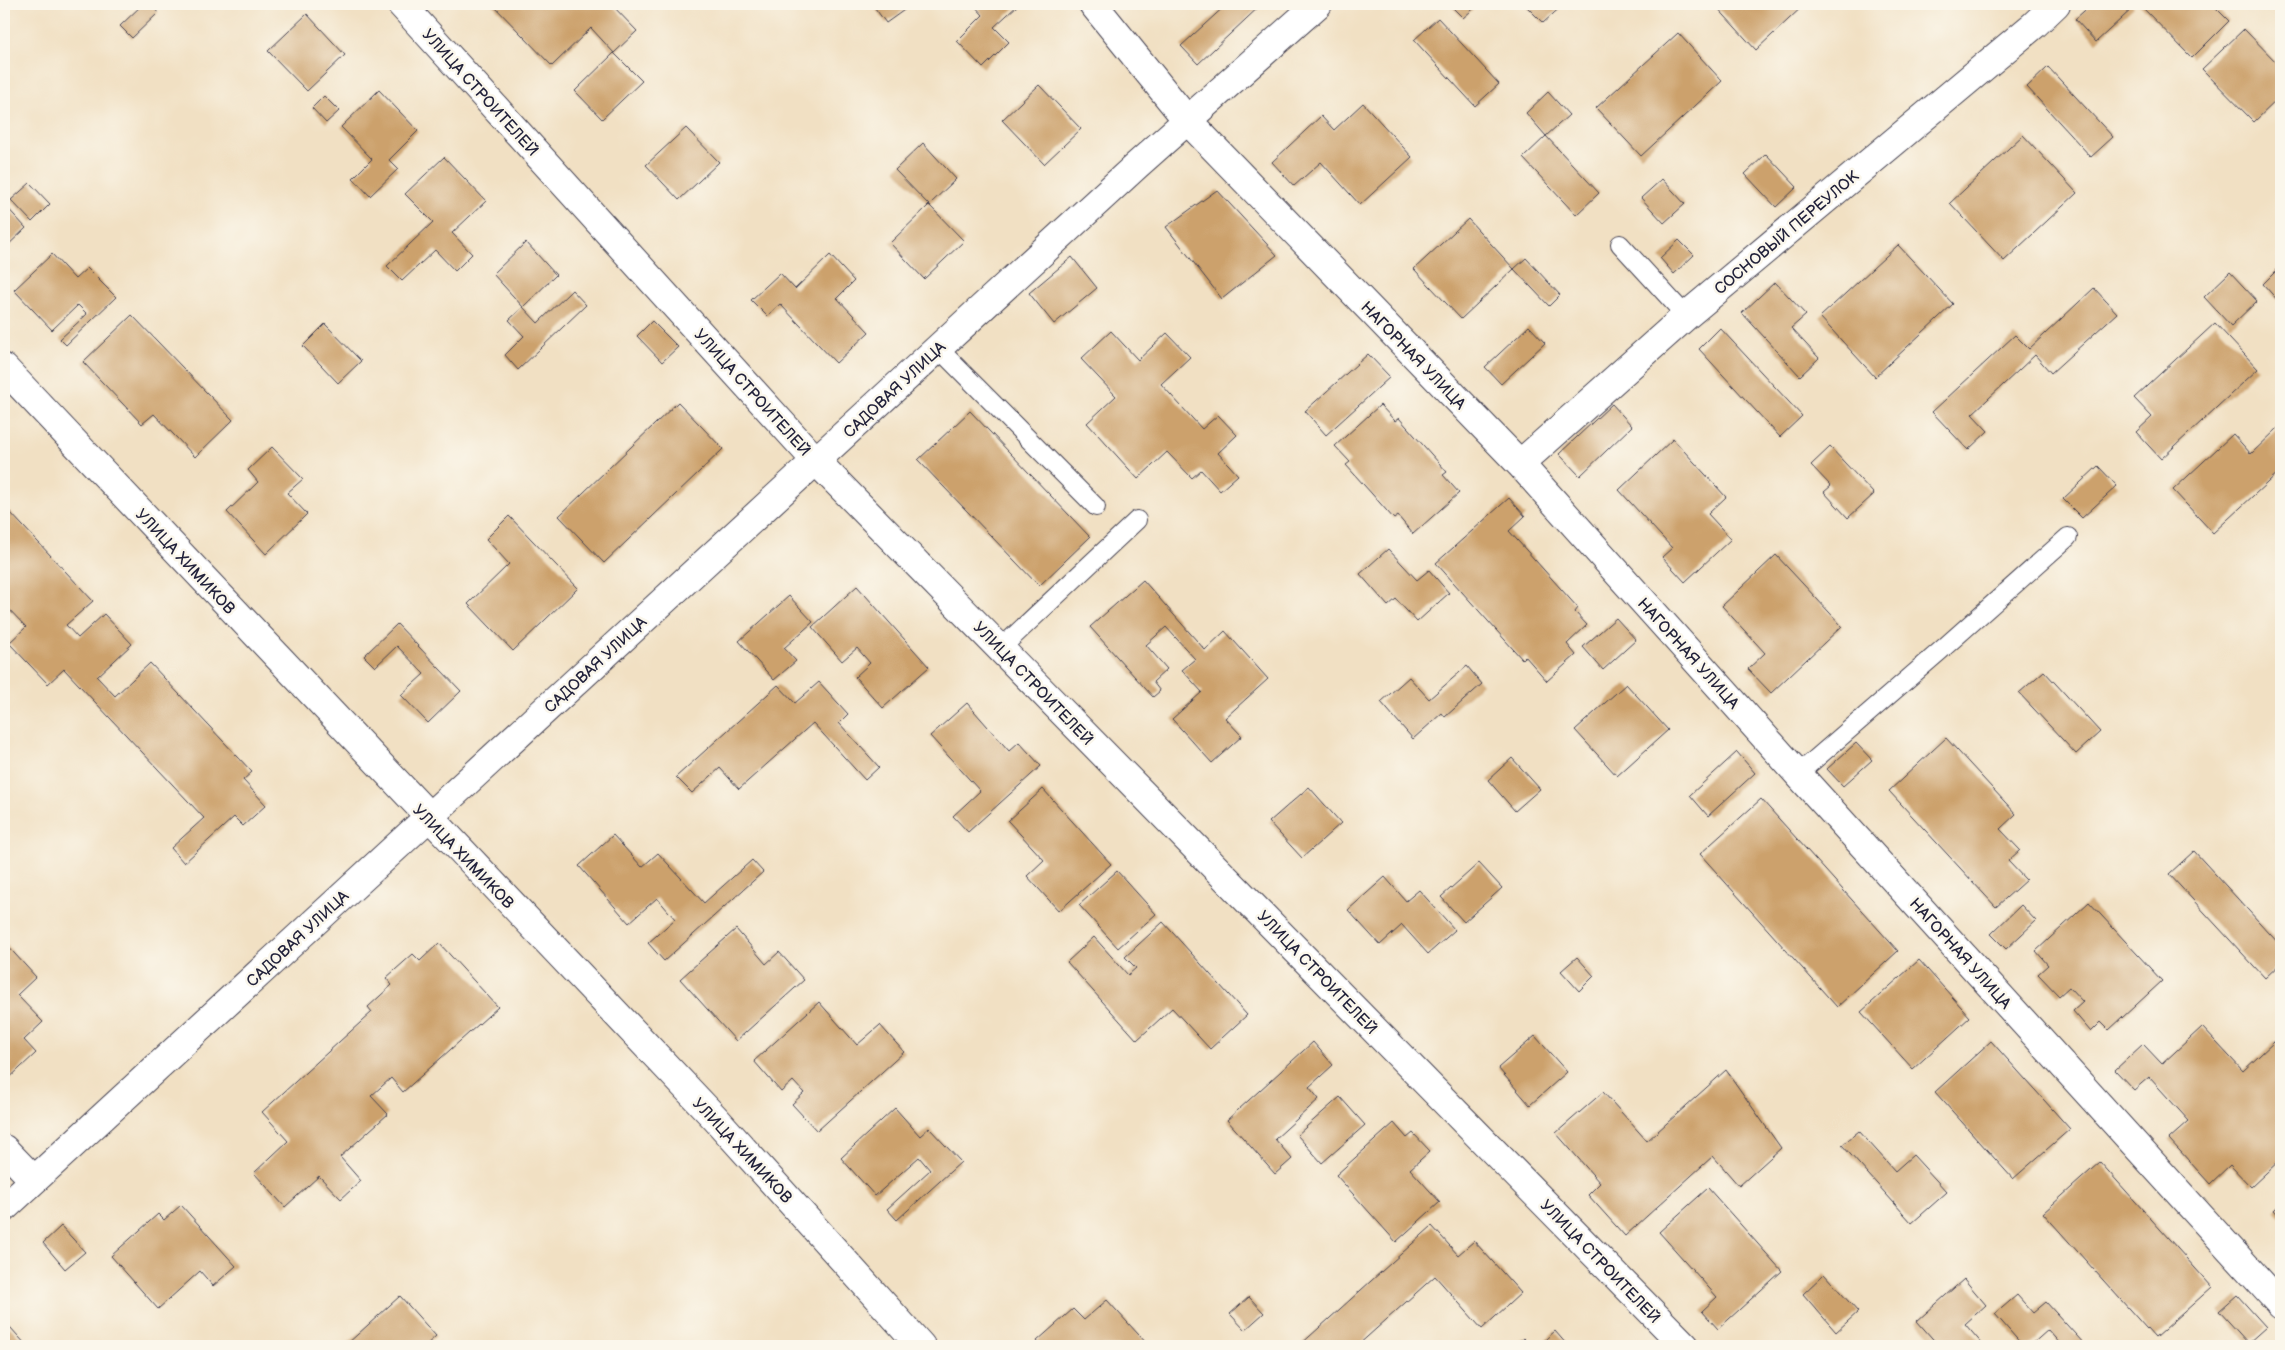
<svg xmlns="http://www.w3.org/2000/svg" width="2285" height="1350" font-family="'Balsamiq Sans',sans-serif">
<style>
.building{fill:#cca16c}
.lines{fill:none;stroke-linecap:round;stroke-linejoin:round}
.lane-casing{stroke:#413e4f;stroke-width:20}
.street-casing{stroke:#413e4f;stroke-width:30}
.lane{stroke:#fff;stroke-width:18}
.street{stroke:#fff;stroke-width:28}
.labels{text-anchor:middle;stroke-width:5;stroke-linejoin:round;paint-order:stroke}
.street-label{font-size:16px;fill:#22223b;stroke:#fbf7ec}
</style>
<rect width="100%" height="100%" fill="#fbf7ec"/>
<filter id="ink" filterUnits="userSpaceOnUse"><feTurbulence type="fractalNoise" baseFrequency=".02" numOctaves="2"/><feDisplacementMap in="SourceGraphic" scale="10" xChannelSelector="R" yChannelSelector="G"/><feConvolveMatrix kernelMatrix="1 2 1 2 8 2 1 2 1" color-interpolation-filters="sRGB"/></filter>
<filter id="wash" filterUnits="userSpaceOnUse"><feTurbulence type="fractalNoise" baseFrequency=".0096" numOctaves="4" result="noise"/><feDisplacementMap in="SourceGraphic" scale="20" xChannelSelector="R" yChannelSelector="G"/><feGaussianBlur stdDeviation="1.12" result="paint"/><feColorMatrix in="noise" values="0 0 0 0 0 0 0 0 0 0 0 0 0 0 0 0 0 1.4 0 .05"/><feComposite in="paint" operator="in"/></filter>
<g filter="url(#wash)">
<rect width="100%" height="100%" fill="#f1e0c3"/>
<g id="blocks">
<path class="building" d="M143,4H160L155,9L158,13L132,38L120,26Z
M492,4H611L637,31L614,53L591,28L552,66Z
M872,4H904L907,8L886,23Z
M973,4H1019L994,27L1009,42L983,68L957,41L983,15Z
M1227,4H1262L1198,64L1181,46Z
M1449,4H1479L1463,18Z
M1528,4H1564L1543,23L1526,6Z
M1714,4H1805L1756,50Z
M2092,4H2131L2134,7L2096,42L2075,19Z
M2139,4H2212L2229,21L2192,58Z
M307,14L345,55L307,91L268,51Z
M1438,18L1499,84L1475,106L1414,40Z
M2244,29L2281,67V96L2254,122L2202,69Z
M1678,33L1722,81L1641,156L1596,108Z
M614,53L642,81L602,119L575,91Z
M2048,67L2113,137L2091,157L2027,87Z
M1039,85L1081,129L1044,164L1002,120Z
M379,90L418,131L389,160L398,169L370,196L353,178L372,159L341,127Z
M1548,92L1569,115L1546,136L1526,113Z
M324,96L339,111L326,123L312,108Z
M1363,103L1412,157L1360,205L1321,162L1294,186L1272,162L1321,116L1334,130Z
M686,128L719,162L679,200L646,165Z
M2023,135L2077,193L2004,261L1950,203Z
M1546,136L1599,193L1576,215L1523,158Z
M923,143L956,179L929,205L895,170Z
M1766,154L1797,187L1776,207L1745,174Z
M444,157L486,201L452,233L472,254L455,271L435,250L402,281L387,266L433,222L405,194Z
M1662,179L1685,204L1664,223L1641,198Z
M30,183L50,204L32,222L11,200Z
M1217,190L1277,255L1222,299L1166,227Z
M4,204L26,228L4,249Z
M929,205L964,241L924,279L890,243Z
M1468,219L1514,269L1461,319L1414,269Z
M1679,240L1694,255L1674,274L1660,258Z
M526,242L556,275L523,307L493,274Z
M1898,245L1953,304L1875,377L1820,317Z
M52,254L75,279L87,268L116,297L66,345L60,339L87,314L78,305L52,330L14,290Z
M830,255L854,281L837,298L869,332L836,363L780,304L767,316L751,300L780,273L795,289Z
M1072,257L1097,288L1054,324L1029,293Z
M1526,258L1560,295L1549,306L1514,269Z
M2277,270L2281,275V304L2263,284Z
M2230,272L2257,301L2231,326L2204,297Z
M1775,282L1806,315L1791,328L1819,358L1800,376L1742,313Z
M2094,288L2117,313L2051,373L2035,355L1972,414L1988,431L1968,450L1932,412L2015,335L2029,349Z
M572,290L586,305L518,370L505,355L524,336L509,320L523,307L538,323Z
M132,315L233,420L195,457L154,414L142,424L83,362Z
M652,321L678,347L662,362L637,336Z
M2215,323L2258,369L2161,459L2136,432L2152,417L2134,398Z
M325,324L361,361L338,383L303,346Z
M1529,326L1545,343L1501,384L1485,367Z
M1720,328L1802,416L1780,437L1699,349Z
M1111,331L1138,360L1167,333L1190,357L1161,384L1202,429L1218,415L1237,435L1218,453L1238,475L1220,491L1201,470L1192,478L1167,452L1138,479L1087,423L1116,396L1081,359Z
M1368,354L1390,377L1326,435L1305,411Z
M678,402L723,449L604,563L559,516Z
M1612,404L1632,426L1580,476L1559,454Z
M1380,405L1395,421L1399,418L1447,472L1443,475L1459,493L1413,534L1398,516L1394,519L1372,494L1346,465L1350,462L1335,446Z
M970,411L1090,537L1039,586L918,460Z
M2278,428L2281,432V470L2213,533L2173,490L2233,434L2251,454Z
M1673,439L1726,497L1708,514L1731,539L1685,582L1662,557L1672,548L1619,490Z
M272,447L303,479L287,493L307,514L266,554L227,512L258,482L248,470Z
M1830,447L1874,494L1848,518L1824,492L1831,486L1811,465Z
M2098,466L2117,486L2082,518L2063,499Z
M1509,498L1525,516L1509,531L1578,608L1575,612L1587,625L1567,644L1576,655L1547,681L1525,656L1522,659L1436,563Z
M9,511L93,601L66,625L78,638L104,614L132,644L97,677L115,696L150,663L252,772L243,780L266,805L243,826L234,817L184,863L171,848L204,818L64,669L48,684L9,643L26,627L4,604V516Z
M509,516L578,588L513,651L468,604L509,564L486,539Z
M1388,549L1417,580L1429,570L1449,593L1417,622L1396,599L1388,606L1360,574Z
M1776,555L1842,626L1771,693L1748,669L1765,653L1722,606Z
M1143,580L1205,650L1225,631L1268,679L1225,718L1242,736L1212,763L1172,719L1202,692L1182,670L1195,659L1166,627L1146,645L1167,669L1153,682L1160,691L1153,697L1090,627Z
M857,586L929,667L883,708L855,677L870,663L857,648L842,661L812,627Z
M789,596L813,622L784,648L796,661L774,680L739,641Z
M1616,618L1636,640L1603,670L1583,647Z
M397,624L461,691L428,723L401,695L424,674L397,646L375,667L364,656Z
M1467,666L1482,684L1445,717L1442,713L1413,739L1381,702L1409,677L1429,699Z
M2044,671L2100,732L2076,754L2019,693Z
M819,682L848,714L839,723L879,767L865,780L813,723L739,789L720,768L692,793L676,777L778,685L795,703Z
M1626,684L1668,730L1617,776L1575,730Z
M967,703L1009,751L1019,742L1041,766L968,832L953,816L980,791L930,736Z
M1946,738L2016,814L2000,829L2020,850L2008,861L2026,880L1996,907L1889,791Z
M1856,743L1872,760L1843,786L1827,769Z
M1737,752L1755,773L1708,816L1690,795Z
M1512,758L1540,789L1515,811L1488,780Z
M1309,787L1341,823L1302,858L1269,822Z
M1043,789L1111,864L1059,911L1027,876L1044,860L1008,821Z
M1761,799L1898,951L1837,1007L1700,854Z
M613,835L642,867L658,853L704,903L752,860L763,872L664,961L648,943L675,919L657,898L629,923L579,866Z
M2194,851L2281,946V963L2265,978L2169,874Z
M1479,863L1502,888L1464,922L1441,897Z
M1117,871L1156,914L1118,948L1079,905Z
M1385,877L1406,901L1419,890L1455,930L1428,954L1402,925L1380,945L1348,910Z
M2089,902L2162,981L2109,1030L2101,1022L2091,1032L2073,1011L2083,1002L2069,987L2059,996L2038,974L2048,965L2036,951Z
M2021,905L2036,921L2006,949L1991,934Z
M1163,922L1247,1015L1210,1049L1172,1008L1137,1040L1067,962L1094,937L1128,975L1136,968L1125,957Z
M736,929L766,964L779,952L804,980L736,1041L680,979Z
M4,942L36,977L17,995L43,1022L24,1040L36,1053L4,1083Z
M439,943L498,1007L403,1092L391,1078L371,1096L388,1114L340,1157L361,1181L341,1199L319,1176L285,1207L254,1173L288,1141L262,1112L372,1012L368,1007L392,985L386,978L413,954L420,961Z
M1577,957L1594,976L1579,991L1561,971Z
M1919,960L1970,1017L1913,1069L1861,1012Z
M819,1002L857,1045L880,1025L904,1052L817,1131L792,1104L804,1093L793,1081L781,1092L754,1061Z
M2202,1027L2243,1071L2275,1041L2281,1047V1159L2251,1187L2230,1165L2210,1184L2169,1139L2189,1121L2149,1077L2134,1090L2115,1070L2143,1044L2162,1064Z
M1535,1036L1567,1072L1530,1105L1498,1068Z
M1991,1041L2070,1129L2013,1179L1935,1092Z
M1313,1042L1333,1065L1309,1087L1319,1099L1275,1139L1292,1159L1275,1174L1227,1120Z
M1726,1070L1781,1148L1739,1186L1713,1156L1625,1236L1588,1195L1600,1183L1556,1133L1603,1092L1647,1141Z
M1340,1097L1365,1125L1322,1163L1297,1135Z
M895,1108L920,1136L929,1128L961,1162L897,1220L887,1209L930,1170L919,1157L875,1196L841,1158Z
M1394,1123L1407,1138L1413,1133L1430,1151L1410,1169L1440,1202L1396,1242L1336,1175Z
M1859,1131L1895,1171L1913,1155L1947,1192L1912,1223L1842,1145Z
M2100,1162L2212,1287L2155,1338L2043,1213Z
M1708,1188L1782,1271L1718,1329L1702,1311L1717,1297L1659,1232Z
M2281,1203V1218L2274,1210Z
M181,1205L236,1266L213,1286L200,1271L158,1309L111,1256L158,1214L164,1220Z
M61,1226L85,1252L65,1269L43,1243Z
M1432,1226L1458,1255L1474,1241L1521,1293L1482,1329L1435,1276L1357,1346H1299Z
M1824,1274L1858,1312L1836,1332L1803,1294Z
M1964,1279L1986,1305L1965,1324L1984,1346H1939L1917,1321Z
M2017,1295L2033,1313L2046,1302L2086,1346H2062L2048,1330L2030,1346H2023L1995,1314Z
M2237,1295L2266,1327L2248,1343L2219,1311Z
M400,1296L436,1336L425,1346H349L347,1344Z
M1249,1297L1264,1313L1245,1330L1230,1314Z
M1107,1300L1149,1346H1041L1037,1341L1073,1309L1084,1320Z
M10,1327L27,1346H4V1333Z
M1555,1331L1568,1346H1538Z
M1523,1338L1531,1346H1514Z"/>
</g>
</g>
<g filter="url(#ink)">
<use href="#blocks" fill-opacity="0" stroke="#413e4f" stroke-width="1"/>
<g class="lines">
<g class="lane-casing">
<path id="lane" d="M1620,244L1686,316
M938,348L1096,507
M1000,649L1137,520
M1798,774L1940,651L2068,537"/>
</g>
<g class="street-casing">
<path id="street" d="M401,4L816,461L1685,1346
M1093,4L1187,120L1520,464L1798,774L2281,1305
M4,368L716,1119L921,1346
M1520,464L1686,316L2034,25L2056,4
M4,1149L34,1180
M4,1208L1136,166L1318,4"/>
</g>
<use href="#lane" class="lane"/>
<use href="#street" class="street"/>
</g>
</g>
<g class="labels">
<g class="street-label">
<text transform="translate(481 92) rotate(48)" y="6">УЛИЦА СТРОИТЕЛЕЙ</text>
<text transform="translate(1786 232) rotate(-40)" y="6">СОСНОВЫЙ ПЕРЕУЛОК</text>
<text transform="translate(1414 355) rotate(46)" y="6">НАГОРНАЯ УЛИЦА</text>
<text transform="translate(894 389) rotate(-43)" y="6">САДОВАЯ УЛИЦА</text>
<text transform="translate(753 392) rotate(48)" y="6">УЛИЦА СТРОИТЕЛЕЙ</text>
<text transform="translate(186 561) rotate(47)" y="6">УЛИЦА ХИМИКОВ</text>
<text transform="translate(1689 653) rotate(48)" y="6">НАГОРНАЯ УЛИЦА</text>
<text transform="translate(595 664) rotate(-43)" y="6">САДОВАЯ УЛИЦА</text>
<text transform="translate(1034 683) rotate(46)" y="6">УЛИЦА СТРОИТЕЛЕЙ</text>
<text transform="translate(464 856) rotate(46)" y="6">УЛИЦА ХИМИКОВ</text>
<text transform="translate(297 938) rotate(-43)" y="6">САДОВАЯ УЛИЦА</text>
<text transform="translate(1961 953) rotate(48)" y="6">НАГОРНАЯ УЛИЦА</text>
<text transform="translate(1318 972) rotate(46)" y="6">УЛИЦА СТРОИТЕЛЕЙ</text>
<text transform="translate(743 1150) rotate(47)" y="6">УЛИЦА ХИМИКОВ</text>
<text transform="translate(1601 1261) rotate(46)" y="6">УЛИЦА СТРОИТЕЛЕЙ</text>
</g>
</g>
<rect width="2285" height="1350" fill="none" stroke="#fbf7ec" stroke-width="20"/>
</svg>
